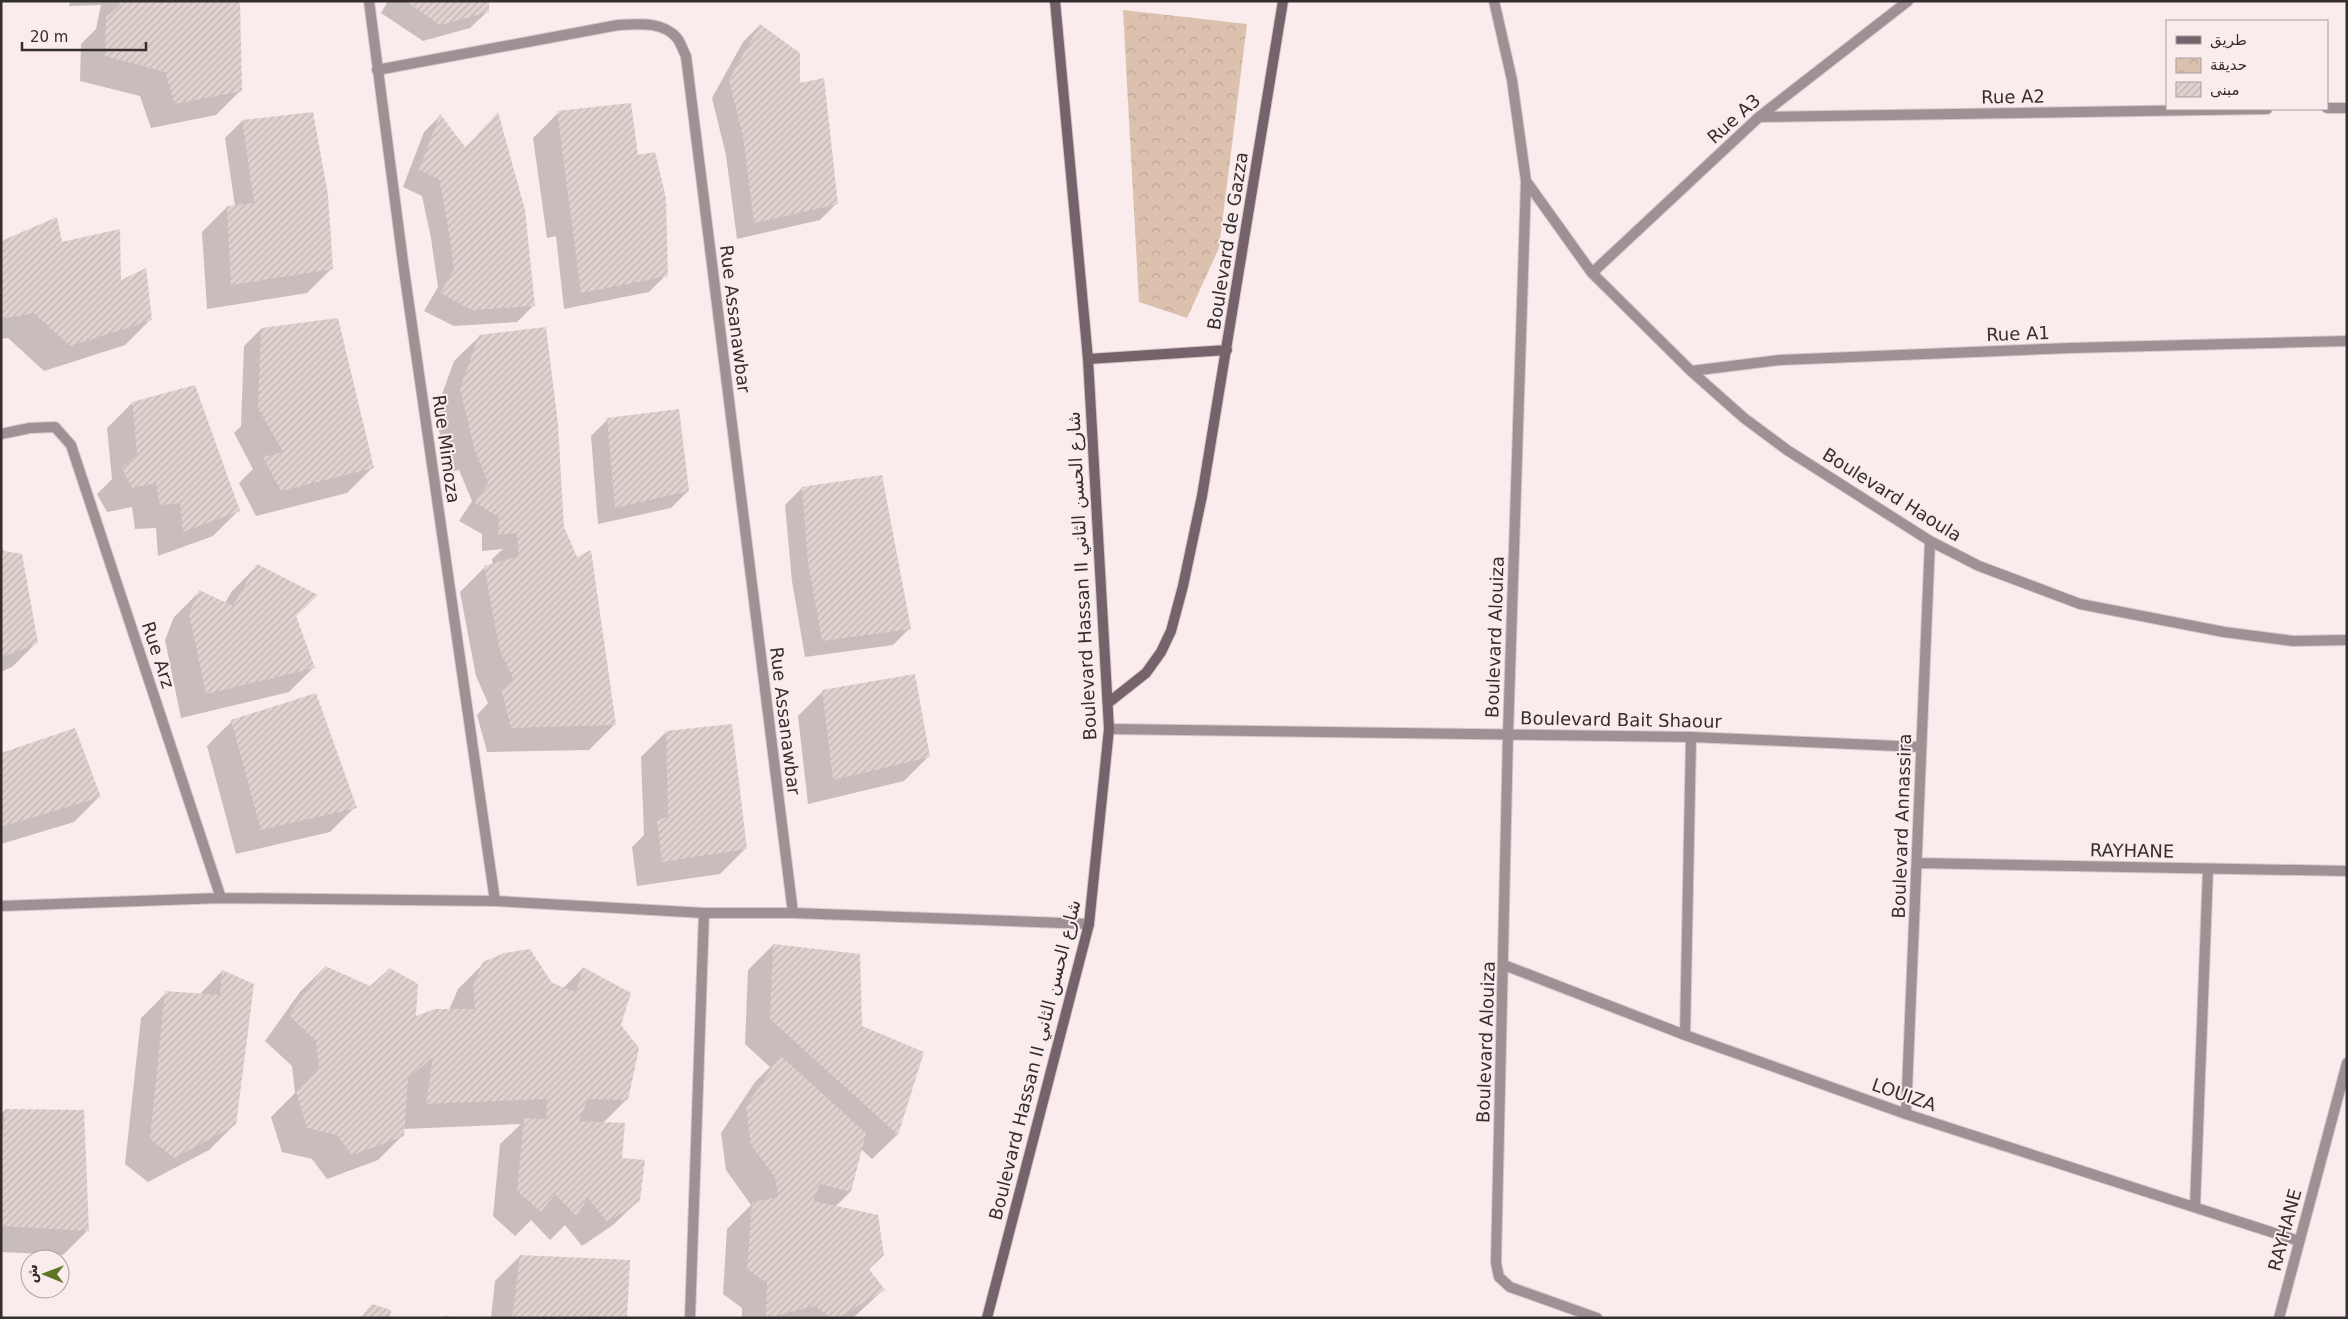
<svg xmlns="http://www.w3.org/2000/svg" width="2348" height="1319" font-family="'DejaVu Sans',Cairo,sans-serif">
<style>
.park{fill:url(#park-crowns)}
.shadow{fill:#0003}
.building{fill:url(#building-hatch)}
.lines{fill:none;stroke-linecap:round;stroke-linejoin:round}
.lane-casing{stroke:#d6c9ca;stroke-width:12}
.street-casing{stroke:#d6c9ca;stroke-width:12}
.secondary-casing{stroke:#d6c9ca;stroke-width:12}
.lane{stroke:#9e9095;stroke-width:10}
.street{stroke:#9e9095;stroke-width:10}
.secondary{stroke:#76626a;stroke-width:10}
.labels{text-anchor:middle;stroke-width:4;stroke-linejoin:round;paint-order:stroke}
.street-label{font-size:18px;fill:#342e2e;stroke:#faebec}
</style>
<defs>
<pattern id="park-crowns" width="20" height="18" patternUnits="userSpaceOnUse" patternTransform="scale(1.25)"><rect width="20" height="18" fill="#dbc1ae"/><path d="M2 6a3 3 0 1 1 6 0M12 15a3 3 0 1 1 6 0" fill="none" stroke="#bda696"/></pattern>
<pattern id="building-hatch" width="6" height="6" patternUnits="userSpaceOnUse" patternTransform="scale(1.25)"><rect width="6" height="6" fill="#e0d2ce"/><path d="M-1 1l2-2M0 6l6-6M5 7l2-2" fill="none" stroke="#c1b5b1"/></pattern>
</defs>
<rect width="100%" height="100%" fill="#faebec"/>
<path class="park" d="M1123,10L1247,24L1219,248L1187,318L1139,302Z"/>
<path class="shadow" d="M70,1H239L241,90L216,115L151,128L140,96L80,81L81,44L96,29L101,5L69,6Z
M388,1H488V11L470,28L423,41L381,13Z
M760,25L799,85L837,203L820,220L737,239L726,155L712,98L743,42Z
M558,113L637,157L666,275L649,292L564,309L556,236L547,238L533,138Z
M497,114L534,305L517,322L454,326L424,311L438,287L431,238L422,196L403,187L424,132L440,116L465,148Z
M242,121L332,268L307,293L207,309L202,232L227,207L235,206L225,138Z
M1,243L62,244L120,282L150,320L125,345L44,371L8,338L1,339Z
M261,329L372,468L347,493L256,516L239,483L253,469L234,433L241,426L244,346Z
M480,336L562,529L614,725L589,750L487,752L477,715L488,703L476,676L460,592L485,567L493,565L492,559L503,549L482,551V534L459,521L472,501L459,470L449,472L435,414L454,361Z
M132,403L238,511L213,536L158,556L156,528L135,529L132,507L107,512L97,494L112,479L107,428Z
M608,419L688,491L671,508L598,524L591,436Z
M802,488L910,628L893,645L805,657L792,581L785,505Z
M1,546L37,642L12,667L1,672Z
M257,566L295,617L314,667L289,692L181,718L165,640L174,617L199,592L225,603L232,591Z
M823,691L929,756L904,781L808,804L798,716Z
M232,721L355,807L330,832L236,854L207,746Z
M666,732L745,849L720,874L637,886L632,847L644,835L641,757Z
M1,754L99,797L74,822L1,844Z
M773,945L861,1027L922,1052L897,1135L872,1159L861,1149L850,1192L835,1207L868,1270L883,1290L853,1318H742V1308L723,1294L727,1229L751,1205L726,1170L721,1133L755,1082L770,1067L745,1044L748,970Z
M484,963L563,988L583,968L620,1026L627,1099L603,1123L639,1200L613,1225L582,1246L565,1225L550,1240L531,1220L515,1236L493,1216L500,1144L521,1124L403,1129V1135L378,1160L327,1179L312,1159L282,1152L271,1117L295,1093L292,1066L265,1041L300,992L325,967L414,1017L449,1010L458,989Z
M222,971L235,1124L209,1150L148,1182L125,1164L141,1018L166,993L199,995Z
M5,1110L88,1230L63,1255L1,1252V1114Z
M520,1256L626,1318H491L495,1281Z
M444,1316L459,1318H442Z"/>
<path class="building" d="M120,1H240L242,91L175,104L165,72L105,56L106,17L119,6Z
M405,1H489V12L440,25Z
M760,24L800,53V83L824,78L838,204L754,223L743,137L729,80Z
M631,103L638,155L655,152L666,198L668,276L581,293L557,111Z
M313,112L328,195L333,269L231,285L227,206L254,203L242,120Z
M498,112L525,210L535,306L472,310L440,293L454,269L447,220L439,179L419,170L440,114L466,148Z
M57,217L62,242L120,229L121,280L146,268L152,320L70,346L34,313L1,319V241Z
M338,318L374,468L281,491L263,457L283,452L258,408L261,328Z
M546,327L558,424L564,527L577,557L591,550L616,725L511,728L501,689L514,680L500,651L484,566L519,556L517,533L498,535L499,517L475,503L488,483L474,448L460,388L479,335Z
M195,385L240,511L183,532L180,503L160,505L156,483L132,488L122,468L137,454L132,402Z
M679,409L689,491L615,508L607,418Z
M882,475L911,629L822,641L808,563L802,487Z
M1,544L4,551L22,554L38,643L1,658Z
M257,564L318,595L296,616L315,668L206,694L189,614L199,590L233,606Z
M915,674L930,757L833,780L822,690Z
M316,693L357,808L261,830L231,720Z
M732,724L747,849L662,862L657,821L668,816L666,731Z
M75,728L101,797L1,827V753Z
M773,944L860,954L862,1026L924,1052L898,1135L770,1019Z
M530,949L552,983L576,992L583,967L631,993L621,1025L639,1048L628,1100L588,1099L579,1121L625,1123L622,1158L645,1160L640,1201L607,1222L588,1198L576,1216L555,1194L541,1212L517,1191L524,1118L546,1119L547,1099L426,1104L433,1057L408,1078L404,1136L352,1155L337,1135L307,1128L296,1091L319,1067L316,1041L289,1015L325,966L370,986L390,968L418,984L416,1016L435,1009H475L473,986L483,962L504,953Z
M222,970L254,984L236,1125L174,1158L150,1139L165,991L220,995Z
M780,1055L866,1133L851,1192L820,1184L813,1201L878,1215L884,1255L869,1269L885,1290L837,1318H831L815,1306L766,1318L767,1283L747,1269L752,1202L778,1197L775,1177L751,1145L746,1107Z
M5,1109L84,1110L89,1231L1,1226V1152Z
M520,1255L630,1260L627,1318H512Z
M372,1304L391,1310L390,1318H360Z"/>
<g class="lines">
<g class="lane-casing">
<path id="lane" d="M1685,1035L1691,737
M2195,1207L2208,869"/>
</g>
<g class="street-casing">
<path id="street" d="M369,1L404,270L495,901
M1494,1L1512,80L1526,181L1508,734L1496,1263L1499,1277L1510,1287L1597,1318
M377,70L618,25C638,24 663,21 677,38C681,43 683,51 686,56L793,913
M2327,108H2347
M1759,117L2267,109
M1526,181L1592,273L1691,371L1744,418L1787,450L1930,541L1979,566L2080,604L2224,632L2293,641L2347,640
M1592,273L1759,117L1908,1
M1691,371L1780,360L2071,348L2347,341
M1,434L30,428L55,427L71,445L221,898
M1109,729L1691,737L1921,747
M1917,863L2347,871
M1,906L221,898L495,901L704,913H793L1089,924
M1504,965L1685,1035L1906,1114L2299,1241
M1906,1114L1930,541
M690,1318L704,913
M2279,1318L2347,1063"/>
</g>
<g class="secondary-casing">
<path id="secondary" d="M1088,359L1227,350
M1108,703L1146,673L1161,652L1171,631L1183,586L1202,496L1283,1
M987,1318L1089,924L1109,729L1088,359L1055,1"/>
</g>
<use href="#lane" class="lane"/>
<use href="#street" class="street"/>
<use href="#secondary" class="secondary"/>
</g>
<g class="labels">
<g class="street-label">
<text transform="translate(2013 97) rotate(-1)" y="6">Rue A2</text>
<text transform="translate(1734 119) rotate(-42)" y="6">Rue A3</text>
<text transform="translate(1228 241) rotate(-81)" y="6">Boulevard de Gazza</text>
<text transform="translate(735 319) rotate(83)" y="6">Rue Assanawbar</text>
<text transform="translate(2018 334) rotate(-2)" y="6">Rue A1</text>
<text transform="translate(446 449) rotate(82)" y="6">Rue Mimoza</text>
<text transform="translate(1892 495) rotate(32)" y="6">Boulevard Haoula</text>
<text transform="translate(1082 576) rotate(-93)" y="6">Boulevard Hassan II شارع الحسن الثاني</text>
<text transform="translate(1495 637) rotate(-88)" y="6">Boulevard Alouiza</text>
<text transform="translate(158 655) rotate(72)" y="6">Rue Arz</text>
<text transform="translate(1621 720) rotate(1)" y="6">Boulevard Bait Shaour</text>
<text transform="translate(785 721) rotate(83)" y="6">Rue Assanawbar</text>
<text transform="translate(1902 826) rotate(-88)" y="6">Boulevard Annassira</text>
<text transform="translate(2132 851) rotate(1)" y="6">RAYHANE</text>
<text transform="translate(1486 1042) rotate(-88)" y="6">Boulevard Alouiza</text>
<text transform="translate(1035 1060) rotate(-76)" y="6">Boulevard Hassan II شارع الحسن الثاني</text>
<text transform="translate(1904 1095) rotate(19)" y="6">LOUIZA</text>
<text transform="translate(2285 1230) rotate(-75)" y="6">RAYHANE</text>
</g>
</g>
<rect width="2348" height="1319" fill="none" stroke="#342e2e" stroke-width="5"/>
<rect x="2166" y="20" width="162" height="90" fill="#faebec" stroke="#ab9fa0"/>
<rect x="2176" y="36" width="25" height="8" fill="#76626a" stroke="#ab9fa0"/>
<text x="2210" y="45" font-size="15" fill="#342e2e">طريق</text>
<rect x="2176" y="58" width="25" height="15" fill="url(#park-crowns)" stroke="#ab9fa0"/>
<text x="2210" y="70" font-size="15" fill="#342e2e">حديقة</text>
<rect x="2176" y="82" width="25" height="15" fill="url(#building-hatch)" stroke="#ab9fa0"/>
<text x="2210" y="95" font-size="15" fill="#342e2e">مبنى</text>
<g transform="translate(45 1274) rotate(271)"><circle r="24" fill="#faebec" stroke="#ab9fa0"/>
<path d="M0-4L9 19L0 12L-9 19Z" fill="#5d7426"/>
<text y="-8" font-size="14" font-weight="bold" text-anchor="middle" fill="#342e2e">ش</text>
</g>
<path d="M22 42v8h124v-8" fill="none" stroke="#342e2e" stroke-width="2.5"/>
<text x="30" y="42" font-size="15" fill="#342e2e" stroke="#faebec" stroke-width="4" paint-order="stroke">20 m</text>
</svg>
